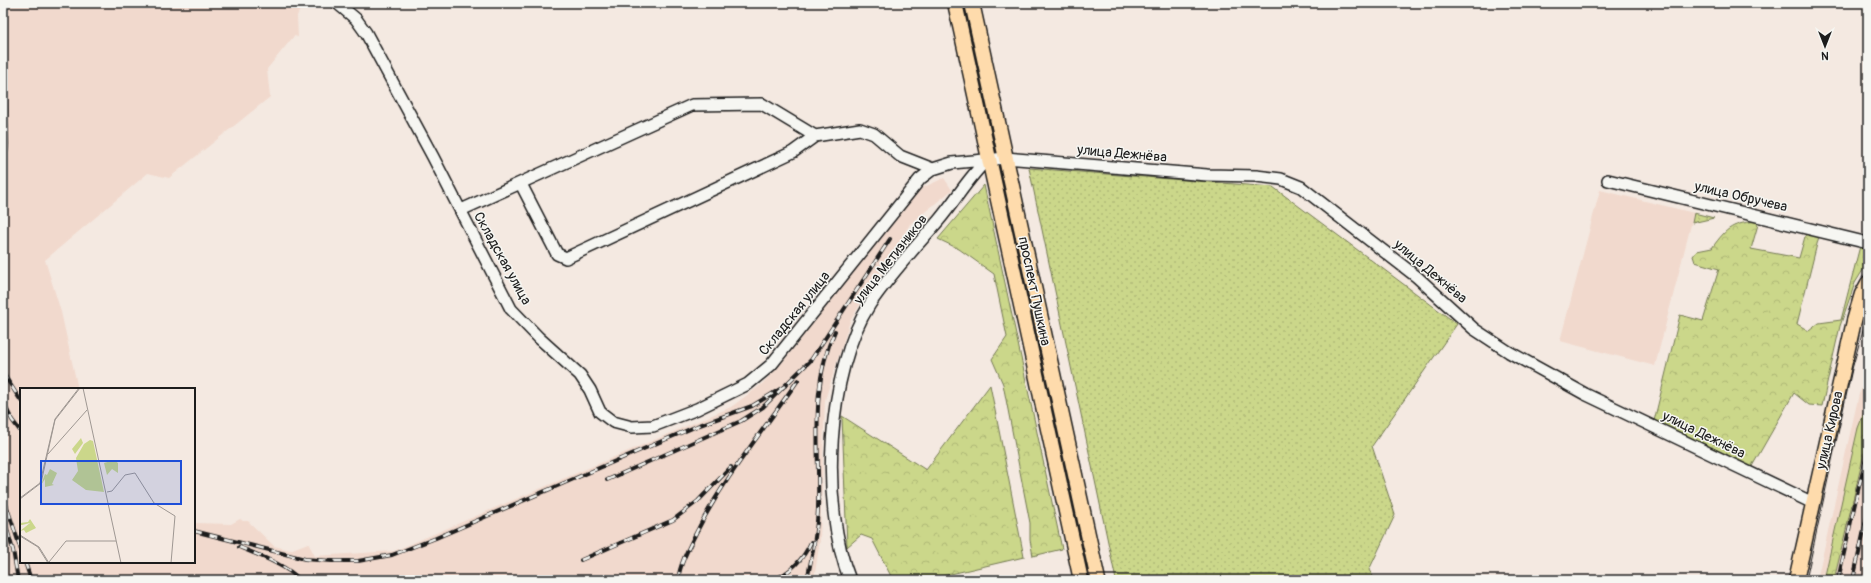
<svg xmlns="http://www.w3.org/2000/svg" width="1871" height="583" font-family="Pangolin,sans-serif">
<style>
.built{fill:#f1d9cd}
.grass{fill:url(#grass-dots);stroke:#747a53}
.forest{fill:url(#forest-crowns);stroke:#747a53}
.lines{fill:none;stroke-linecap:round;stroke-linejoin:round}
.minor-casing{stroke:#1c1c1c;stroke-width:14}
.major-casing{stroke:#1c1c1c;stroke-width:17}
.minor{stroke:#f6f6f2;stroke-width:11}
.major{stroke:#fedbac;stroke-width:14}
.tram{stroke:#1c1c1c;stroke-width:1}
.rail-casing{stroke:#1c1c1c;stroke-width:4}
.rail{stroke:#f6f6f2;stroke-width:2.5;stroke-dasharray:8;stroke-linecap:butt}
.labels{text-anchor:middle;stroke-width:3;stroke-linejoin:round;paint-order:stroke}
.street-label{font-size:14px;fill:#1c1c1c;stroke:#f6f6f2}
.inset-road{fill:none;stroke:#9e9792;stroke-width:1}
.view{fill:#1d4ed8;fill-opacity:0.15;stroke:#1d4ed8;stroke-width:2}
.inset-edge{fill:none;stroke:#1c1c1c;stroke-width:2}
</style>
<defs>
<pattern id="grass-dots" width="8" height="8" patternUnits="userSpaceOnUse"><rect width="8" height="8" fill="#cbd78a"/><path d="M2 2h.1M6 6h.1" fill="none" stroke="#aeb876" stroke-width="1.8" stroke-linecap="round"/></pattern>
<pattern id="forest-crowns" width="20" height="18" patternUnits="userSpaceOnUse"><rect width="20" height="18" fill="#cbd78a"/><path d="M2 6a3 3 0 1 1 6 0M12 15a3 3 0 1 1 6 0" fill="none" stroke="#aeb876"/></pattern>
</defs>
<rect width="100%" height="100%" fill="#f4e9e1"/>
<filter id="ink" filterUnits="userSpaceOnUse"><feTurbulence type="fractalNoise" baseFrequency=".025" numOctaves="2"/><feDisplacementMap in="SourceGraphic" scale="8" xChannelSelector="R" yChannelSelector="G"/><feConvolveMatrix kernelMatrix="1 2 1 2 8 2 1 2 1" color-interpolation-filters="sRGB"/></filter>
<g filter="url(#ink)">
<path class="built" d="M3,3H303L297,16L298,37L294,36L267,69L270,97L169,178L148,173L45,260L61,312L78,389H21V562H194V523L231,524L240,519L243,521H248L274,546L290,550L308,543L315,556L394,551L731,407L761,385L786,358L894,219L922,188L944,178L952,190L910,224L850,321L825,400L820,540L814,580H3Z
M1600,190L1694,213L1655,366L1560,341Z
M1868,376V580H1817L1859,394Z"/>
<path class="grass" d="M1029,168L1273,187L1457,324L1372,446L1395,515L1369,570L1375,580H1116Z
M1694,213L1714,218L1692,223Z"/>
<path class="forest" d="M984,185L1062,549L1033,556L1030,540V523L1003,384L992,359L1007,337L994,274L959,249L938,239Z
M1759,221L1751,249L1799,258L1806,233L1819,236L1797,324L1809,331L1819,323L1841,320L1860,246L1868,249V262L1855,283L1840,326L1822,406L1809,405L1794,393L1751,468L1654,421L1680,315L1703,321L1719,269L1695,262L1693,256L1697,251L1712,248C1727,227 1733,223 1759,221Z
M990,385L1024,557L925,580H893L872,539L861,535L847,547L842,416L926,470Z
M1868,403V437L1834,580H1824L1858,428Z"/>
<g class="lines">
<g class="minor-casing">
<path id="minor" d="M337,3L356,19L366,33L433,157L511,309L539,338L580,375L590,390L600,412L613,422L632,427L653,426L697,409L748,384L771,365L920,179L933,169L952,163L1006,158L1207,175L1256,176L1281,179L1301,187L1417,277L1474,329L1509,352L1585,394L1813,503
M1608,180L1868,243
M521,184L557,254L566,258L793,152L815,136L860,129L874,134L900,156L933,169
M461,210L692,105L762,104L815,136
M850,580C820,506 826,372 870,304C890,274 916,247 939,220C956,200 969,176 989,158"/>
</g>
<g class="major-casing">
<path id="major" d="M955,3L1081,580
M972,3L1098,580
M1796,580L1854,321L1862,294L1868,283"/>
</g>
<use href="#minor" class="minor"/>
<use href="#major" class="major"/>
<path class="tram" d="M1806,580L1852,369L1868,312"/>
<g class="rail-casing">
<path id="rail" d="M3,17L7,145L3,178
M3,373L21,401
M3,402L12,420L21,432
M607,480L741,421L763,407L811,360L890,239
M3,495L21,550
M3,515L13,550L18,580
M194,531L305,559L332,561H358L392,555L436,538L697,426L752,406L785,386
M239,547C258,555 286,565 300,580
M581,560L673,520L698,501L731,467
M25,562L31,580
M678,580C680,564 688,549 695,535C723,479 763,431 798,380
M773,580C791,572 803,560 811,542
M807,580C812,557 817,532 818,508C820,449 809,386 835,331
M1838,580L1857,494L1868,452
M1853,580L1868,512"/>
</g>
<use href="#rail" class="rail"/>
</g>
</g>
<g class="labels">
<g class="street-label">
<text transform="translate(1122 153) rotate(5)" y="5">улица Дежнёва</text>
<text transform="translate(1741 196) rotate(13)" y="5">улица Обручева</text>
<text transform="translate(503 258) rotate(61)" y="5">Складская улица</text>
<text transform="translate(890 259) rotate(-52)" y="5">улица Метизников</text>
<text transform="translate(1431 271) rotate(40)" y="5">улица Дежнёва</text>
<text transform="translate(1035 291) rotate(78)" y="5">проспект Пушкина</text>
<text transform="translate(794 313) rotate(-51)" y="5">Складская улица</text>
<text transform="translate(1829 430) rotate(-77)" y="5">улица Кирова</text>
<text transform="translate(1704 434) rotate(26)" y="5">улица Дежнёва</text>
</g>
</g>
<g transform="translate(20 388)">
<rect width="175" height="175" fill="#f4e9e1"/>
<path d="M70,52L73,53L84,104L66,102L52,92L58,83L56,70L64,56Z" fill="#cbd78a"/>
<path d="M94,72L98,75V85L92,81L87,87L84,75ZM30,81L37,85L32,96L34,97L25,99V91L21,97L25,86L27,87ZM10,131L16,140L6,145L4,142L0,143L10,135L2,137H0V135L8,134Z" fill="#cbd78a"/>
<path d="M61,50L63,55L55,66L52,61Z" fill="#cbd78a"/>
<path class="inset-road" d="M63,0L101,175M28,66L67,22M87,104L92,103L105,87L115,85L134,115L155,128L151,175M0,110L20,95L35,31L59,0M0,111L21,95L35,32L60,0M0,147L19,159L29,175M0,148L18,159L28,175M29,174L46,153H96"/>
<path class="view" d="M21,73H161V116H21Z"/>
<rect width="175" height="175" class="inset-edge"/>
</g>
<rect width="1871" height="583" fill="none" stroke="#f6f6f2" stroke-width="16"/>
<rect x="8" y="8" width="1855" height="567" fill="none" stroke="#1c1c1c" stroke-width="1.5" filter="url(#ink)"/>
<g transform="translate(1825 46) rotate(180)" stroke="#f6f6f2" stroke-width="3" paint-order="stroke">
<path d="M0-3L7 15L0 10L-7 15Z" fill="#1c1c1c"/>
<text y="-6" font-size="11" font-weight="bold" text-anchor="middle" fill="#1c1c1c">N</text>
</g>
</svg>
